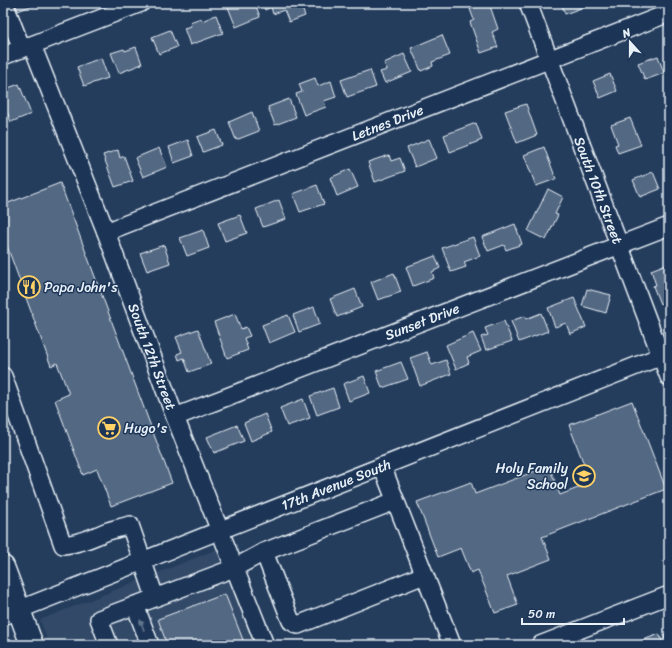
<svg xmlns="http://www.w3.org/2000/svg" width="672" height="648" font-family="Sriracha,sans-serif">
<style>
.built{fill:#334a68}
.building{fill:#536782;stroke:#e8f1f8}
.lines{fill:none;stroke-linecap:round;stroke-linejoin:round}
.minor-casing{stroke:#e8f1f8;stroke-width:20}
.major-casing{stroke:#e8f1f8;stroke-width:25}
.minor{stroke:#1d3557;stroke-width:17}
.major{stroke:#1d3557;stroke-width:22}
.oneway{fill:#64778f}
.labels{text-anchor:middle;stroke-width:3;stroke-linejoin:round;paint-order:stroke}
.street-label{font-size:14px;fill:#e8f1f8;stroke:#1d3557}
.poi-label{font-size:14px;fill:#e8f1f8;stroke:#1d3557;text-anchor:start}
</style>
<rect width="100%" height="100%" fill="#253d5d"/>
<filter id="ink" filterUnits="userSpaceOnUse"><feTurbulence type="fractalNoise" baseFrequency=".025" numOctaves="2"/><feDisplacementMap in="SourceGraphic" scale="8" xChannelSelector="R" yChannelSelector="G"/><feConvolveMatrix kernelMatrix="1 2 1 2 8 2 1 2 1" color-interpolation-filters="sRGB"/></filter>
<g filter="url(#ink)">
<path class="built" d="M220,548L257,645H49L40,620Z"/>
<path class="building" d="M15,3H38L18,11Z
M238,3H240L241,6L248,3H255L260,17L236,27L228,7Z
M262,3H300L305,16L289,22L284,10L273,14L271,7L265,10Z
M487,3H489L498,29L492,32L498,47L481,53L470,22L474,20L470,9Z
M561,3H594L565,14Z
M216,15L223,33L190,45L184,28L191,26L190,22L201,18L202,21Z
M170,30L177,47L159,54L152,37Z
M442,35L450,55L432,62L433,66L421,71L411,48Z
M136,47L142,64L119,73L111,53L124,49L125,51Z
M404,54L412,72L385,83L380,72L387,70L384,63Z
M658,56L664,73L645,80L638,63Z
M101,58L108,78L84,86L77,67Z
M370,70L376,87L347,97L341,80Z
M610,74L617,91L600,98L593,81Z
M315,78L318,86L331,81L336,97L324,101L326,107L304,115L296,94L302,92L299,84Z
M19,84L31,114L11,122L3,102V90Z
M289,99L296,117L275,125L268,107Z
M526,104L537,135L517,143L505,111Z
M252,112L259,131L236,140L229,122Z
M630,118L641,145L618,153L615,145L618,144L611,125Z
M476,123L482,140L450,152L444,135Z
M216,130L222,145L203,152L197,137Z
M429,139L437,158L415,167L407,148Z
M188,140L193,156L174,163L169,147Z
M544,147L556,179L536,186L524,155Z
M159,148L167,167L143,177L135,158Z
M118,150L120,158L124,156L133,181L115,187L103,155Z
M389,155L391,161L400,158L405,171L375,182L368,162Z
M350,169L358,187L337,196L330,178Z
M653,172L660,189L640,197L633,180Z
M60,183L172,483L111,506L97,469L83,475L55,400L69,394L57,363L51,366L3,235V205Z
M317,185L324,204L300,212L293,194Z
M548,189L563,197L555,214L558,215L546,240L528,231Z
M279,200L286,219L263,227L256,209Z
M240,215L247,233L225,241L218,223Z
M515,224L522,244L506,250L504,245L488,251L482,237Z
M203,230L209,248L187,256L180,238Z
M473,237L480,256L464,262L466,267L451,272L442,248Z
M164,245L170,263L147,271L140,253Z
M435,256L440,268L432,272L434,278L413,286L406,267Z
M669,263V300L660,304L653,286L656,285L651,270Z
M394,273L401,292L378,300L371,282Z
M355,289L362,307L337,317L330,299Z
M587,289L611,295L606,313L582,306Z
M574,298L586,327L570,334L566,323L555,327L548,308Z
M314,307L320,324L299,332L293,315Z
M541,313L548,331L519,342L511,321L525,316L526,319Z
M235,314L241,329L246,327L250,336L244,338L248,350L227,358L214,322Z
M288,315L295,332L269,343L262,325Z
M504,321L512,341L486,350L481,337L488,335L485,328Z
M198,329L211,364L189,372L184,358L179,360L177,354L182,352L176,337Z
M473,333L481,351L467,357L469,363L456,369L446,345Z
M427,352L432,365L446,360L451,374L420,386L410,358Z
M401,362L408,379L382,388L376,371Z
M364,376L370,393L349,401L343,384Z
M333,388L339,407L317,415L310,396Z
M303,399L310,418L287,426L280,408Z
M632,401L666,489L542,537L551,559L507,576L518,605L495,613L478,570L471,573L461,548L438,557L417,502L471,482L475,494L549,466L560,495L591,483L569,425Z
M265,414L272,432L251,441L244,423Z
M237,425L244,441L214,453L207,437Z
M225,594L245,645H167L158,619Z
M659,634L664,645H633V644Z
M669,634V645H667L664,636Z"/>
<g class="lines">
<g class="minor-casing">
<g id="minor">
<path d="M4,3L22,49"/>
<path id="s1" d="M528,3L669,377"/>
<path id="s2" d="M32,45L106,232L175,417L265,645"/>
<path d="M3,56L141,3"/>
<path id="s3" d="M106,232L669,13"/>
<path d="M3,376L63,545C79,544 93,537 108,531C115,529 123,527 130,525L155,597"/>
<path id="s4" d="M175,417L669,226"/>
<path d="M382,466L452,645"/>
<path d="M264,552L291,621L298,625L424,575"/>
<path d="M135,605L150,645"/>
<path id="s5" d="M3,616L669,353"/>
<path d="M109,645L99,619L234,568L264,552L395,501"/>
<path d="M540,645L669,595"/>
</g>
</g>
<g class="major-casing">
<path id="major" d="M3,567L32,645"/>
</g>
<use href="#minor" class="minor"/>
<use href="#major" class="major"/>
</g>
<defs><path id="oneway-solid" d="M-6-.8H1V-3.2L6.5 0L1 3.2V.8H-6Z"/></defs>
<use class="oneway" href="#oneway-solid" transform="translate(142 625) rotate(-110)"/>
</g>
<defs>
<g id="restaurant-ring" transform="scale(1.15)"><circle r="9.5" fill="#1d3557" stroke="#ffd166" stroke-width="1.5"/><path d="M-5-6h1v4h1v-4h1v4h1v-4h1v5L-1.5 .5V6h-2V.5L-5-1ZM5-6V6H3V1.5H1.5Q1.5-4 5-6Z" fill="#ffd166"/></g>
<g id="supermarket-ring" transform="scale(1.15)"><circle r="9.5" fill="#1d3557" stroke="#ffd166" stroke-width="1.5"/><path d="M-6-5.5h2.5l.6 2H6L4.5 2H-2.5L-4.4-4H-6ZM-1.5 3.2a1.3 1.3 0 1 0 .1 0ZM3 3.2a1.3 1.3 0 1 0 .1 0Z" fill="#ffd166"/></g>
<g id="school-ring" transform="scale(1.15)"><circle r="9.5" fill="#1d3557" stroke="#ffd166" stroke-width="1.5"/><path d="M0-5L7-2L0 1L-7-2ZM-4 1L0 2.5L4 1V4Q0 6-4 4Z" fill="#ffd166"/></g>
</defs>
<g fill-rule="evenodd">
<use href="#restaurant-ring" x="29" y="287"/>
<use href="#supermarket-ring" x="109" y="428"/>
<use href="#school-ring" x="584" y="476"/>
</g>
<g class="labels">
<g class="street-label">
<text dy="5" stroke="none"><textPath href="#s3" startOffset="302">Letnes Drive</textPath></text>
<text dy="5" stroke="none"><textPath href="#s1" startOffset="200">South 10th Street</textPath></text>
<text dy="5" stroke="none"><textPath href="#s4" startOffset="265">Sunset Drive</textPath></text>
<text dy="5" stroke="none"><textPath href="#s2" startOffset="334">South 12th Street</textPath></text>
<text dy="5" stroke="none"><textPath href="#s5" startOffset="358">17th Avenue South</textPath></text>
</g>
<g class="poi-label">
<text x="44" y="292">Papa John's</text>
<text x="124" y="433">Hugo's</text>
<text x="568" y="473" text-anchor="end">Holy Family<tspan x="568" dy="16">School</tspan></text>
</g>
</g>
<rect width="672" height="648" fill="none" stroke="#1d3557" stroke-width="16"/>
<rect x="8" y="8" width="656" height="632" fill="none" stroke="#e8f1f8" stroke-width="1.5" filter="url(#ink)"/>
<g transform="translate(630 42) rotate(339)" stroke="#1d3557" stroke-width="3" paint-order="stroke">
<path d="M0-3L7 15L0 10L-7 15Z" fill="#e8f1f8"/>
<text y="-6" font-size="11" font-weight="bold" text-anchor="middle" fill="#e8f1f8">N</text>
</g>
<path d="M522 618v6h102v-6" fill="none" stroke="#e8f1f8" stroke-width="2"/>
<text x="528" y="618" font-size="12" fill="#e8f1f8" stroke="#1d3557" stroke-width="3" paint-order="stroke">50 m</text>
</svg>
